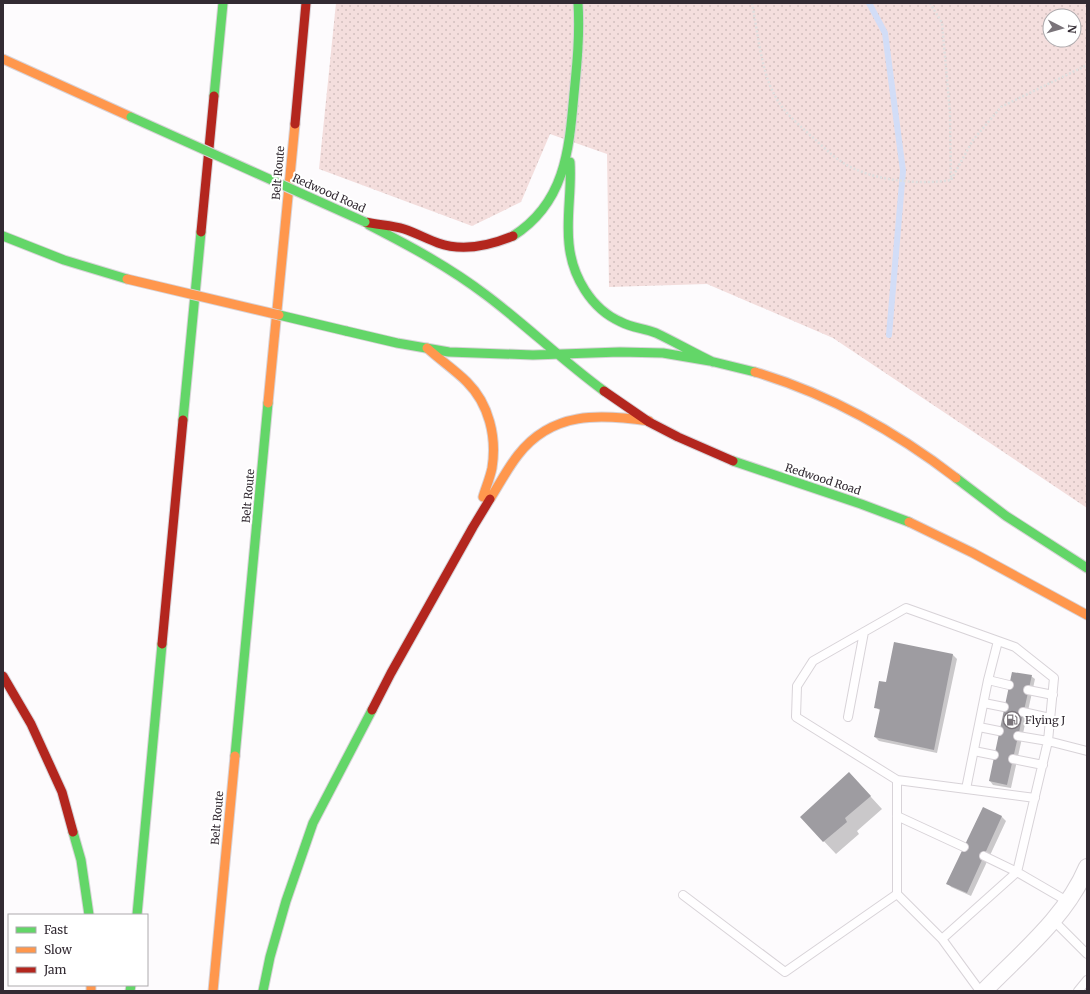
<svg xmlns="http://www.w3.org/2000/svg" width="1090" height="994" font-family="Merriweather,serif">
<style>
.grass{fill:url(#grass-dots);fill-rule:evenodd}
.shadow{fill:#0003}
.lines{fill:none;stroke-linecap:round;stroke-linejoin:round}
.stream{stroke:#d2ddf7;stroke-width:6}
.building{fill:#9e9ca1}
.lane-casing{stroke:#d8d3d8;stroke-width:10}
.street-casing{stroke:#d8d3d8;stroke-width:18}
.fast-casing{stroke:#d8d3d8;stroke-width:11}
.slow-casing{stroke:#d8d3d8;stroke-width:11}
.jam-casing{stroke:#d8d3d8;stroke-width:11}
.path{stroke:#dfdfdf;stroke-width:2.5;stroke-dasharray:2 2;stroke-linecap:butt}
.lane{stroke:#fffeff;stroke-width:8}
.street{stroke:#fffeff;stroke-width:16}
.fast{stroke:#63d668;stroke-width:9}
.slow{stroke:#ff974d;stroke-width:9}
.jam{stroke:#b3261e;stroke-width:9}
.fast-bridge-casing{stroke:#d8d3d8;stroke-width:11;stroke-linecap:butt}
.slow-bridge-casing{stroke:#d8d3d8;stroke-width:11;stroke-linecap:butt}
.fast-bridge{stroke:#63d668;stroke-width:9}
.slow-bridge{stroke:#ff974d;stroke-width:9}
.labels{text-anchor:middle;stroke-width:4;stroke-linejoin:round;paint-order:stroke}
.street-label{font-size:11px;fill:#332b33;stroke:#fff}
.poi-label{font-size:11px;fill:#332b33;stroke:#fff;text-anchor:start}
</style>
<defs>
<pattern id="grass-dots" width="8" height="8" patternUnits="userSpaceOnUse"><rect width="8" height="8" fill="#f4dedd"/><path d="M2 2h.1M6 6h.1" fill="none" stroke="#d2bfbe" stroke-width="1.8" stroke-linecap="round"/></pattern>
</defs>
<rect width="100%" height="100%" fill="#fdfbfd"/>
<path class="grass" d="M336,3H1087V508L833,338L707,284L609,287L607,154L550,134L521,202L472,226L319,169ZM1050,16H1074V40H1050Z"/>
<path class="shadow" d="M895,643L953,655L957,659L937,753L879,741L875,737L881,711L875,707L887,683Z
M1031,676L1035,679L1011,788L993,785L990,781Z
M849,773L882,809L857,831L859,834L836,854L801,817Z
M983,808L1002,817L1006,821L971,896L951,887L948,883Z"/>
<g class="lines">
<path class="stream" d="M869,3L885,33L903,171L889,335"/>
</g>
<path class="building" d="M894,642L953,654L934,750L874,737L880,709L874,708L879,681L886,682Z
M1012,672L1032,675L1007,785L989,781Z
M849,772L871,796L845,818L847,822L823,842L800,817Z
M983,807L1002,816L967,893L946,884Z"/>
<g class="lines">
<g class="lane-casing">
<path id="lane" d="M988,680L1009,685
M1028,690L1053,695
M984,703L1004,707
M1023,712L1050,718
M848,717L864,632
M979,727L999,731
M974,751L994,755
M1013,759L1043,765
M897,780L1035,798
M966,789L988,680L998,641
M897,816L964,847
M683,895L785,972L897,894
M1067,901L1017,872L1048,741L1087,751
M1053,920L1087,954
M942,939L897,894V780L796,717L797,686L813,661L906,608L1015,647L1054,678L1048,741L1018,736
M980,991L942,939L1017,872L984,856
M1078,991L1087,980"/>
</g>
<g class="street-casing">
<path id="street" d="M984,991C1021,953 1066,917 1087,867"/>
</g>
<g class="fast-casing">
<path id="fast" d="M214,96L223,3
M570,162C572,189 566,217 569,244C572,276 591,309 621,322C632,328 644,328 656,333C675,342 694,353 713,362
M369,225C410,246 449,267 486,295C526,325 563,361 604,391
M3,236L64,260L127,279
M513,236C565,203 569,151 574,94C577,64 580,34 578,3
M346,331L397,343L449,352L533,355L620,352L663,353L710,361L755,372
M183,420L201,232
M733,461L861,504L909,522
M956,478L1006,516L1087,568
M235,756L268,403
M73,832L81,860L89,915
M137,915L162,644
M130,991L131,985
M263,991L270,957L286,901L313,823L372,710"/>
</g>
<g class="slow-casing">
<path id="slow" d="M3,59L131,117
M427,348C440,360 455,370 467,382C489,404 497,437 492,468C490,478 486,487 483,497
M755,372C829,394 895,431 956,478
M268,403L295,124
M490,499C499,485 507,469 518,455C552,411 600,414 649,421
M909,522L973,553L1087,615
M91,985V991
M213,991L235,756"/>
</g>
<g class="jam-casing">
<path id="jam" d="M295,124L306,3
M365,222C378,225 392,225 404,229C416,233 427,239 438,243C463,252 489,246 513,236
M201,232L214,96
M604,391L649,422L678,437L733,461
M162,644L183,420
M3,676L31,724L62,792L73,832
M372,710L391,673L473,527L490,499"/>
</g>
<path class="path" d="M752,3C757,28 761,69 773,92C783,112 794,120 810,135C823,146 836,161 853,168C879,181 922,185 951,180L973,140L1001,107L1087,65
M930,3L942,23L950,113L951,180"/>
<use href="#lane" class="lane"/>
<use href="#street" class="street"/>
<use href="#fast" class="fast"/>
<use href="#slow" class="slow"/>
<use href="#jam" class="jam"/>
<g class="fast-bridge-casing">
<path id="fast-bridge" d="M131,117L365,222
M279,315L346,331"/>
</g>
<g class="slow-bridge-casing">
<path id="slow-bridge" d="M127,279L279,315"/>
</g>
<use href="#fast-bridge" class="fast-bridge"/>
<use href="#slow-bridge" class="slow-bridge"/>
</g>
<defs>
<g id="fuel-ring" transform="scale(0.9)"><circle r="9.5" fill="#fff" stroke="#7a747a" stroke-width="1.5"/><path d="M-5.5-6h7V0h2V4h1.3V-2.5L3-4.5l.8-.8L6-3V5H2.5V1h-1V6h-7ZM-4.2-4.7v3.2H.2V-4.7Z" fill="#7a747a"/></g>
</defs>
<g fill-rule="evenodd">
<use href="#fuel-ring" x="1012" y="720"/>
</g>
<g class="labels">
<g class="street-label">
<text transform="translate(278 173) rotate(-85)" y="4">Belt Route</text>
<text transform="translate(329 193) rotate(24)" y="4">Redwood Road</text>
<text transform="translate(823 479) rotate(18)" y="4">Redwood Road</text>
<text transform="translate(248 496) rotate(-85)" y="4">Belt Route</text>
<text transform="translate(217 818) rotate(-85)" y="4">Belt Route</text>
</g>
<g class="poi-label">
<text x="1025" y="724">Flying J</text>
</g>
</g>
<rect width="1090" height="994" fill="none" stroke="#332b33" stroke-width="8"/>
<rect x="8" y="914" width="140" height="72" fill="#ffffff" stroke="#adaaad"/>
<rect x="16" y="927" width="20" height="6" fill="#63d668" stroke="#adaaad"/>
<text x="44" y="934" font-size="12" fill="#332b33">Fast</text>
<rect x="16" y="947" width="20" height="6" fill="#ff974d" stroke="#adaaad"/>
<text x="44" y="954" font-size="12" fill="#332b33">Slow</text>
<rect x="16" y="967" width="20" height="6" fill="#b3261e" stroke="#adaaad"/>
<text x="44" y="974" font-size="12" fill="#332b33">Jam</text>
<g transform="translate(1062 28) rotate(96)"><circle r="19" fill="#ffffff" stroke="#adaaad"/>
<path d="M0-3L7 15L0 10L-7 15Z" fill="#7a747a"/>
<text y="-6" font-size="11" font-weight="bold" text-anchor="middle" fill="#332b33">N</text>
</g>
</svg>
